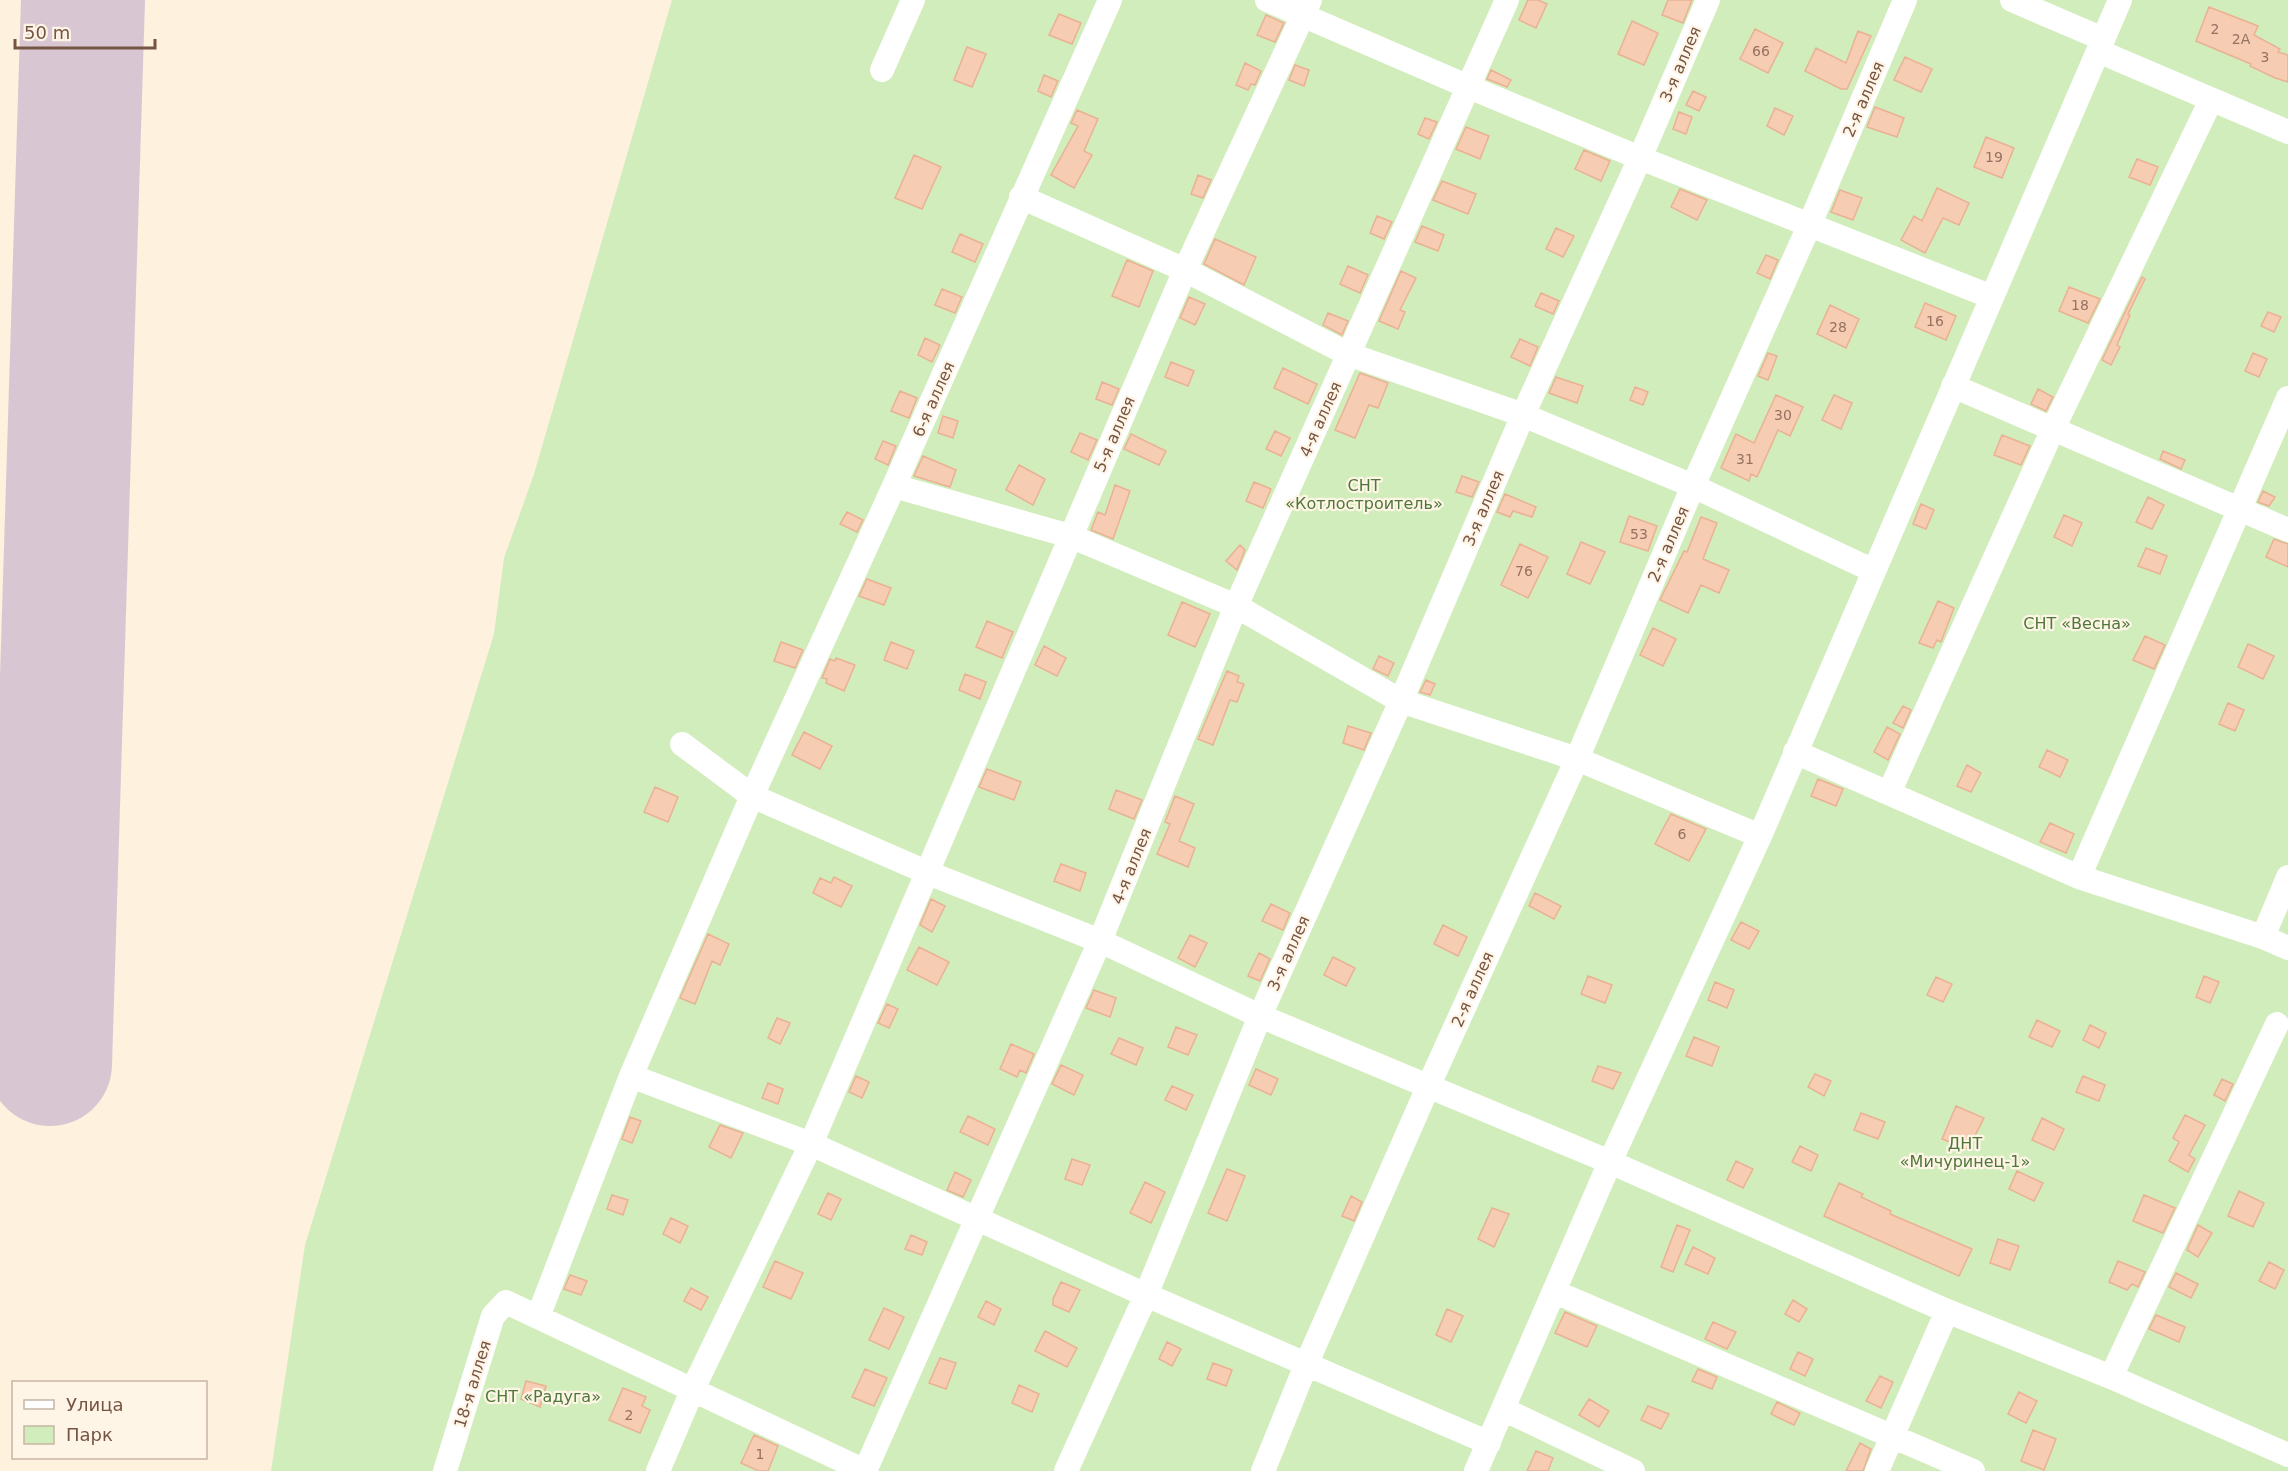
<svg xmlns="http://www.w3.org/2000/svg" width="2288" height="1471" font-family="'DejaVu Sans',sans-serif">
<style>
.green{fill:#d1edbc}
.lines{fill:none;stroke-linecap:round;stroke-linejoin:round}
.runway{stroke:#d8c7d3;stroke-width:124}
.building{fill:#f6ccb3;stroke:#eab192;stroke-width:1.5}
.minor{stroke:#fff;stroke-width:24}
.labels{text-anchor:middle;stroke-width:4.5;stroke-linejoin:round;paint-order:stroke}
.number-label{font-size:14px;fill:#967260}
.street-label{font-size:16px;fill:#765444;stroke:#fff5e6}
.park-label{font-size:16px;fill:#4d7839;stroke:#fff5e6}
</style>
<rect width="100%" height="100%" fill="#fef1de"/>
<path class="green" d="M672,0H2288V1471H271L305,1245L494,634L504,558L534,474Z"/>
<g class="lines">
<path class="runway" d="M50,1064L83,0"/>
</g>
<path class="building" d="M1528,0H1538L1547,4L1536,28L1519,20Z
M1668,0H1692L1683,23L1662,15Z
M2209,7L2258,26L2254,35L2280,49L2278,52L2288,55V82L2275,78L2250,66L2251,64L2196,41Z
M1059,14L1081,23L1072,44L1049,35Z
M1266,15L1284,23L1275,42L1257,35Z
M1632,21L1658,33L1644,65L1618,54Z
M1755,29L1783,43L1768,73L1740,59Z
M1858,31L1871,36L1847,89H1841L1805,71L1816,48L1846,63Z
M967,47L986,54L972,87L954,80Z
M1905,57L1932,69L1921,92L1894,80Z
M1245,63L1261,71L1255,85L1251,84L1248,90L1236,85Z
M1295,65L1309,70L1304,86L1289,80Z
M1491,70L1511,80L1507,87L1487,79Z
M1044,75L1058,81L1051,97L1038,91Z
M1693,91L1706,97L1699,111L1686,105Z
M1875,107L1904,118L1897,137L1867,127Z
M1775,108L1793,116L1784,135L1767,126Z
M1077,110L1098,119L1084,151L1092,155L1074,188L1051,175L1078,126L1071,123Z
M1679,112L1692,117L1686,134L1673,129Z
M1425,118L1437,122L1429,139L1418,134Z
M1466,127L1489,136L1480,159L1456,149Z
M1986,137L2014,148L2002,178L1974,167Z
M1584,150L1610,161L1601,181L1575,169Z
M914,155L941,167L922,209L895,198Z
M2137,159L2158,167L2150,185L2129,177Z
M1198,175L1211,180L1203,198L1191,194Z
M1442,181L1476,194L1468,214L1433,200Z
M1937,188L1969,203L1959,225L1943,218L1925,253L1901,240L1914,216L1922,221Z
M1680,189L1707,200L1697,220L1671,207Z
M1840,190L1862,198L1853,220L1831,212Z
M1377,216L1392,222L1384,239L1370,233Z
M1422,226L1444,235L1438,251L1415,242Z
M1556,228L1574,236L1563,257L1546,249Z
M960,234L983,244L975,262L952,252Z
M1215,239L1256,257L1244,285L1204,264Z
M1766,255L1778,260L1770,279L1757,273Z
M1127,260L1153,271L1139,307L1112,296Z
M1348,266L1368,275L1360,293L1340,284Z
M1401,271L1416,278L1400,310L1405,312L1398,329L1379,321Z
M2142,277L2145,279L2128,314L2130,315L2117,345L2120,347L2111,365L2102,360Z
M2069,287L2100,299L2088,323L2059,311Z
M942,289L962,297L955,313L935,305Z
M1541,293L1559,301L1553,314L1535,306Z
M1189,297L1205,304L1195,325L1180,318Z
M1925,303L1956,316L1946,340L1915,327Z
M1830,305L1859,319L1846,348L1817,334Z
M2268,312L2281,317L2274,332L2261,326Z
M1328,313L1348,321L1342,335L1323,325Z
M925,338L940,345L932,362L918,355Z
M1520,339L1538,347L1530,366L1511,357Z
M1768,353L1777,356L1768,380L1758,376Z
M2253,353L2267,359L2259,377L2245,371Z
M1171,362L1194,371L1188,386L1165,377Z
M1283,368L1317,384L1308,404L1274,388Z
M1360,373L1388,383L1378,408L1369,405L1355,438L1335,430Z
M1556,377L1583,386L1577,403L1549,393Z
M1102,382L1119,389L1112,405L1096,399Z
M1635,387L1648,392L1643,405L1630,400Z
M2038,389L2053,397L2046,411L2031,404Z
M900,391L917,398L909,418L891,411Z
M1776,395L1803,407L1790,436L1778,430L1757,477L1751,474L1749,481L1721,468L1736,434L1754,443Z
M1834,395L1852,403L1841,429L1822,420Z
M943,416L958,421L953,438L938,433Z
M1275,431L1290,438L1281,456L1266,449Z
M1080,433L1097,440L1088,460L1071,452Z
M1131,434L1166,451L1159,465L1124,449Z
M2002,435L2030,446L2021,465L1994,455Z
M883,441L896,446L888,465L875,459Z
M2163,451L2185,460L2181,469L2160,459Z
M923,456L956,470L950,487L914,476Z
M1019,465L1045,479L1033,505L1006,490Z
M1462,476L1479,482L1472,497L1456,492Z
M1254,482L1271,489L1263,508L1246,501Z
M1115,485L1130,491L1113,539L1091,530L1098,512L1105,515Z
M2263,491L2275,497L2269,506L2258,502Z
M1505,494L1536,507L1532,517L1513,511L1510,517L1497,512Z
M2148,497L2164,505L2152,529L2136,522Z
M1921,504L1934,510L1926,529L1913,524Z
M847,512L863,520L857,532L840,524Z
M2064,515L2082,523L2072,546L2054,537Z
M1629,516L1657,526L1648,551L1620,542Z
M1701,517L1717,523L1703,559L1729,570L1719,593L1701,585L1688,613L1660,600L1684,551L1687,552Z
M2274,539L2288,544V567L2266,557Z
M1581,542L1605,552L1590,584L1567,574Z
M1520,544L1548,557L1528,598L1501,585Z
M1240,545L1245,550L1237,570L1226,561Z
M2146,548L2167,556L2160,574L2138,566Z
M867,579L891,588L884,605L859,596Z
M1938,601L1954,608L1941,642L1937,640L1933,648L1919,643Z
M1182,602L1210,614L1195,647L1168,635Z
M987,621L1013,632L1002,658L976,647Z
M1653,628L1676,639L1663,666L1640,655Z
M2145,636L2165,645L2154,669L2133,660Z
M781,642L803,650L795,668L774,661Z
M891,642L914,651L907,669L884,660Z
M2248,644L2274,656L2263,679L2238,667Z
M1044,646L1066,658L1057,676L1035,665Z
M1379,656L1394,663L1388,676L1373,669Z
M836,658L855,665L844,691L826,683L827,679L822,678L830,659L835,661Z
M1227,671L1239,676L1237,682L1244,684L1237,702L1230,700L1213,745L1198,739Z
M965,674L986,682L980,699L959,690Z
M1426,680L1435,684L1430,695L1420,692Z
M2228,703L2244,710L2235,731L2219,724Z
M1903,706L1911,710L1903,728L1893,723Z
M1348,726L1371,733L1364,750L1343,743Z
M1887,727L1900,734L1888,760L1874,752Z
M804,732L832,746L820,769L792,755Z
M2047,750L2068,760L2060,777L2039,767Z
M1967,765L1981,773L1971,792L1957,786Z
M987,769L1021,782L1014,800L979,787Z
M1818,779L1843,789L1836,806L1811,796Z
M655,787L678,797L668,822L644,812Z
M1116,790L1142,800L1134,819L1109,809Z
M1175,796L1194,804L1179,841L1195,848L1188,867L1157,854L1170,824L1165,822Z
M1671,814L1706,829L1689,861L1655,844Z
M2050,823L2074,834L2066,853L2040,842Z
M1061,864L1086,873L1080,891L1054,881Z
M834,877L852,886L841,907L813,893L820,878L831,883Z
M1535,893L1561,906L1554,919L1529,906Z
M931,899L945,906L932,932L920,925Z
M1271,904L1290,913L1283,930L1262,921Z
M1741,922L1759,931L1749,949L1731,940Z
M1443,925L1467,937L1458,956L1434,944Z
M708,934L729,944L720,965L712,961L695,1004L680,998Z
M1190,935L1207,943L1195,967L1178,958Z
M919,947L949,962L937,985L907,970Z
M1259,953L1270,959L1260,981L1248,976Z
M1333,957L1355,968L1346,986L1324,975Z
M1588,976L1612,985L1605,1003L1581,994Z
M2204,976L2219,982L2210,1003L2196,997Z
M1936,977L1952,984L1943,1002L1927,995Z
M1715,982L1734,990L1727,1008L1708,1000Z
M1094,990L1116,998L1110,1017L1086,1008Z
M887,1004L898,1009L889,1028L878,1023Z
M777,1018L790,1023L780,1044L768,1038Z
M2037,1020L2060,1031L2052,1047L2029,1037Z
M2090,1025L2106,1033L2099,1048L2083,1040Z
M1176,1027L1197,1035L1188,1055L1168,1047Z
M1694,1037L1719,1047L1712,1066L1686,1056Z
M1119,1038L1143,1048L1136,1065L1111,1054Z
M1011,1044L1034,1054L1026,1073L1020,1070L1017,1077L1000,1069Z
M1061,1065L1083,1075L1074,1095L1052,1084Z
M1598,1066L1621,1073L1613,1089L1592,1081Z
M1256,1069L1278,1079L1271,1095L1249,1085Z
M1815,1074L1831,1081L1824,1096L1808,1087Z
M856,1076L869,1082L862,1098L849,1092Z
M2083,1076L2105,1085L2099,1101L2076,1092Z
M2222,1079L2233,1084L2225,1101L2214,1095Z
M768,1083L783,1089L778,1104L762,1098Z
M1172,1086L1193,1095L1186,1110L1165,1100Z
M1956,1106L1984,1118L1968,1149L1942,1139Z
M1861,1113L1885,1122L1878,1139L1854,1130Z
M2185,1115L2205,1125L2189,1155L2195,1159L2188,1172L2169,1161L2179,1142L2173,1138Z
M968,1116L995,1129L988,1145L960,1132Z
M630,1117L641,1121L632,1143L622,1139Z
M2042,1118L2064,1129L2054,1150L2032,1140Z
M720,1125L743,1133L731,1158L709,1147Z
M1800,1146L1818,1155L1811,1171L1792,1162Z
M1072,1159L1090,1165L1082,1185L1065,1179Z
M1736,1161L1753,1169L1743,1188L1727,1180Z
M1227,1169L1245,1176L1227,1221L1208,1213Z
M2017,1171L2043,1183L2034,1201L2009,1189Z
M955,1172L971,1180L963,1197L947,1190Z
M1145,1182L1165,1192L1151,1223L1130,1213Z
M1839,1183L1863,1194L1861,1197L1891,1211L1890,1214L1972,1249L1959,1276L1824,1216Z
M2239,1191L2264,1203L2253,1227L2228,1216Z
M828,1193L841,1199L831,1220L818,1214Z
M612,1195L628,1200L623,1215L607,1209Z
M2144,1195L2175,1208L2163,1233L2133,1221Z
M1351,1196L1362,1202L1354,1221L1342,1216Z
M1492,1208L1509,1214L1494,1247L1478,1239Z
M671,1218L688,1226L680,1243L663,1234Z
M1677,1225L1690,1230L1673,1272L1661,1267Z
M2198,1225L2212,1233L2198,1257L2187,1250Z
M911,1235L927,1242L922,1255L905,1249Z
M1998,1239L2019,1246L2010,1270L1990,1263Z
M1693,1247L1715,1258L1708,1274L1685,1264Z
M775,1261L803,1273L791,1299L763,1287Z
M2118,1261L2145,1272L2138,1287L2132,1284L2127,1290L2109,1282Z
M2269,1262L2284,1270L2275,1289L2259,1281Z
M2176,1273L2198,1284L2191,1298L2169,1287Z
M570,1275L587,1281L581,1295L564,1289Z
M1061,1282L1080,1290L1069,1312L1053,1305V1299Z
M691,1288L708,1297L701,1310L684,1301Z
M1793,1300L1807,1309L1799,1322L1785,1314Z
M986,1301L1001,1309L994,1325L978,1317Z
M884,1308L904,1317L889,1349L869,1340Z
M1447,1309L1463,1316L1451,1342L1436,1335Z
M1565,1312L1597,1326L1587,1347L1555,1333Z
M2156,1315L2185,1327L2179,1342L2149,1329Z
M1713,1322L1736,1332L1727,1349L1705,1339Z
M1045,1331L1077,1348L1067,1367L1035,1351Z
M1167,1342L1181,1349L1172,1366L1159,1359Z
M1798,1352L1813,1359L1805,1376L1790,1369Z
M940,1358L956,1363L946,1389L929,1383Z
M1213,1363L1232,1370L1226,1386L1207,1379Z
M865,1369L887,1378L874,1406L852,1397Z
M1698,1369L1717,1377L1712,1389L1692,1381Z
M1880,1376L1893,1382L1881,1408L1866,1401Z
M526,1381L546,1386L540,1407L521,1399Z
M1019,1385L1039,1394L1032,1412L1012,1403Z
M623,1388L646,1397L642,1406L650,1410L640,1433L609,1420Z
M2019,1392L2037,1401L2026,1423L2008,1414Z
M1589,1399L1609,1411L1599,1427L1579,1415Z
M1777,1402L1800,1413L1794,1425L1771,1414Z
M1648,1406L1669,1414L1661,1429L1641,1420Z
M2033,1430L2056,1439L2044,1470L2021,1461Z
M754,1435L778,1446L768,1471H759L741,1463Z
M1860,1443L1871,1449L1863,1471H1846Z
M1536,1451L1553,1458L1548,1471H1527Z"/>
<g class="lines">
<path class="minor" d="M1267,0L1469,87L1640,158L1992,297
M2012,0L2103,39
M2098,51L2288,132
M882,70L913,0
M1021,197L1185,270L1348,354L1523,415L1693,486L1874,571
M1953,386L2288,530
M894,486L1070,536L1236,606L1401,701L1577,759L1760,836
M682,744L752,796L926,872L1100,941L1260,1016L1610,1162L1947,1311L2111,1377L2288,1455
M1795,752L2079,877L2263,937L2288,948
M1889,793L2053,429L2211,100
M2079,877L2288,398
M2263,937L2288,877
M631,1076L811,1144L1146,1295L1489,1443
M1555,1292L1973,1471
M538,1317L631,1076L752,796L894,486L1110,0
M2111,1377L2277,1024
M1503,1409L1633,1471
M445,1471L493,1316L506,1302L865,1471
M658,1471L692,1391L811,1144L1185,270L1310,0
M865,1471L1100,941L1236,606L1507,0
M1066,1471L1146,1295L1260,1016L1401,701L1523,415L1640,158L1708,0
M1263,1471L1306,1365L1428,1087L1577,759L1693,486L1809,226L1905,0
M1476,1471L1610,1162L1760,836L2120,0
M1877,1471L1947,1311"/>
</g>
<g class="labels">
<g class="number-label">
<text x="2215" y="34">2</text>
<text x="2241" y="44">2А</text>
<text x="1761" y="56">66</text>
<text x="2265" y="62">3</text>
<text x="1994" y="162">19</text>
<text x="2080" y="310">18</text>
<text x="1935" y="326">16</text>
<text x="1838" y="332">28</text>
<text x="1783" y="420">30</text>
<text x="1745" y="464">31</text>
<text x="1639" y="539">53</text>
<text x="1524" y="576">76</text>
<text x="1682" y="839">6</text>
<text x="629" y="1420">2</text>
<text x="760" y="1459">1</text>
</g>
<g class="street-label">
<text transform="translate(1680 64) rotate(-67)" y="6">3-я аллея</text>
<text transform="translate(1863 99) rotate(-67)" y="6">2-я аллея</text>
<text transform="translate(933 399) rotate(-66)" y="6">6-я аллея</text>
<text transform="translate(1320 419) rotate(-66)" y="6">4-я аллея</text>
<text transform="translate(1114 434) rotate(-67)" y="6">5-я аллея</text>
<text transform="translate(1483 508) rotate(-67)" y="6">3-я аллея</text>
<text transform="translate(1668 544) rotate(-67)" y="6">2-я аллея</text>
<text transform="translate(1131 866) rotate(-68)" y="6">4-я аллея</text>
<text transform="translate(1288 953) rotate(-66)" y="6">3-я аллея</text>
<text transform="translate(1472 989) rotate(-66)" y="6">2-я аллея</text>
<text transform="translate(472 1384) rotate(-73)" y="6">18-я аллея</text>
</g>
<g class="park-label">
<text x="1364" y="491">СНТ<tspan x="1364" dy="18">«Котлостроитель»</tspan></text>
<text x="2077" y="629">СНТ «Весна»</text>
<text x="1965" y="1149">ДНТ<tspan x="1965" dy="18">«Мичуринец-1»</tspan></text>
<text x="543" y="1402">СНТ «Радуга»</text>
</g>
</g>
<rect x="12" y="1381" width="195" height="78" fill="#fff5e6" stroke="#c8b5a5" stroke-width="1.5"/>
<rect x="24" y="1400" width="30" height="9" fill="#ffffff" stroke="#c8b5a5" stroke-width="1.5"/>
<text x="66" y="1411" font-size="18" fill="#765444">Улица</text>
<rect x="24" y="1426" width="30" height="18" fill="#d1edbc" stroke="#c8b5a5" stroke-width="1.5"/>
<text x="66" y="1441" font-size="18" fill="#765444">Парк</text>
<path d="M15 39v9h140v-9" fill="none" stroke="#765444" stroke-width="3"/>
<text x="24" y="39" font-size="18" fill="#765444" stroke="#fff5e6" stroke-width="4.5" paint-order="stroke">50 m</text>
</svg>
